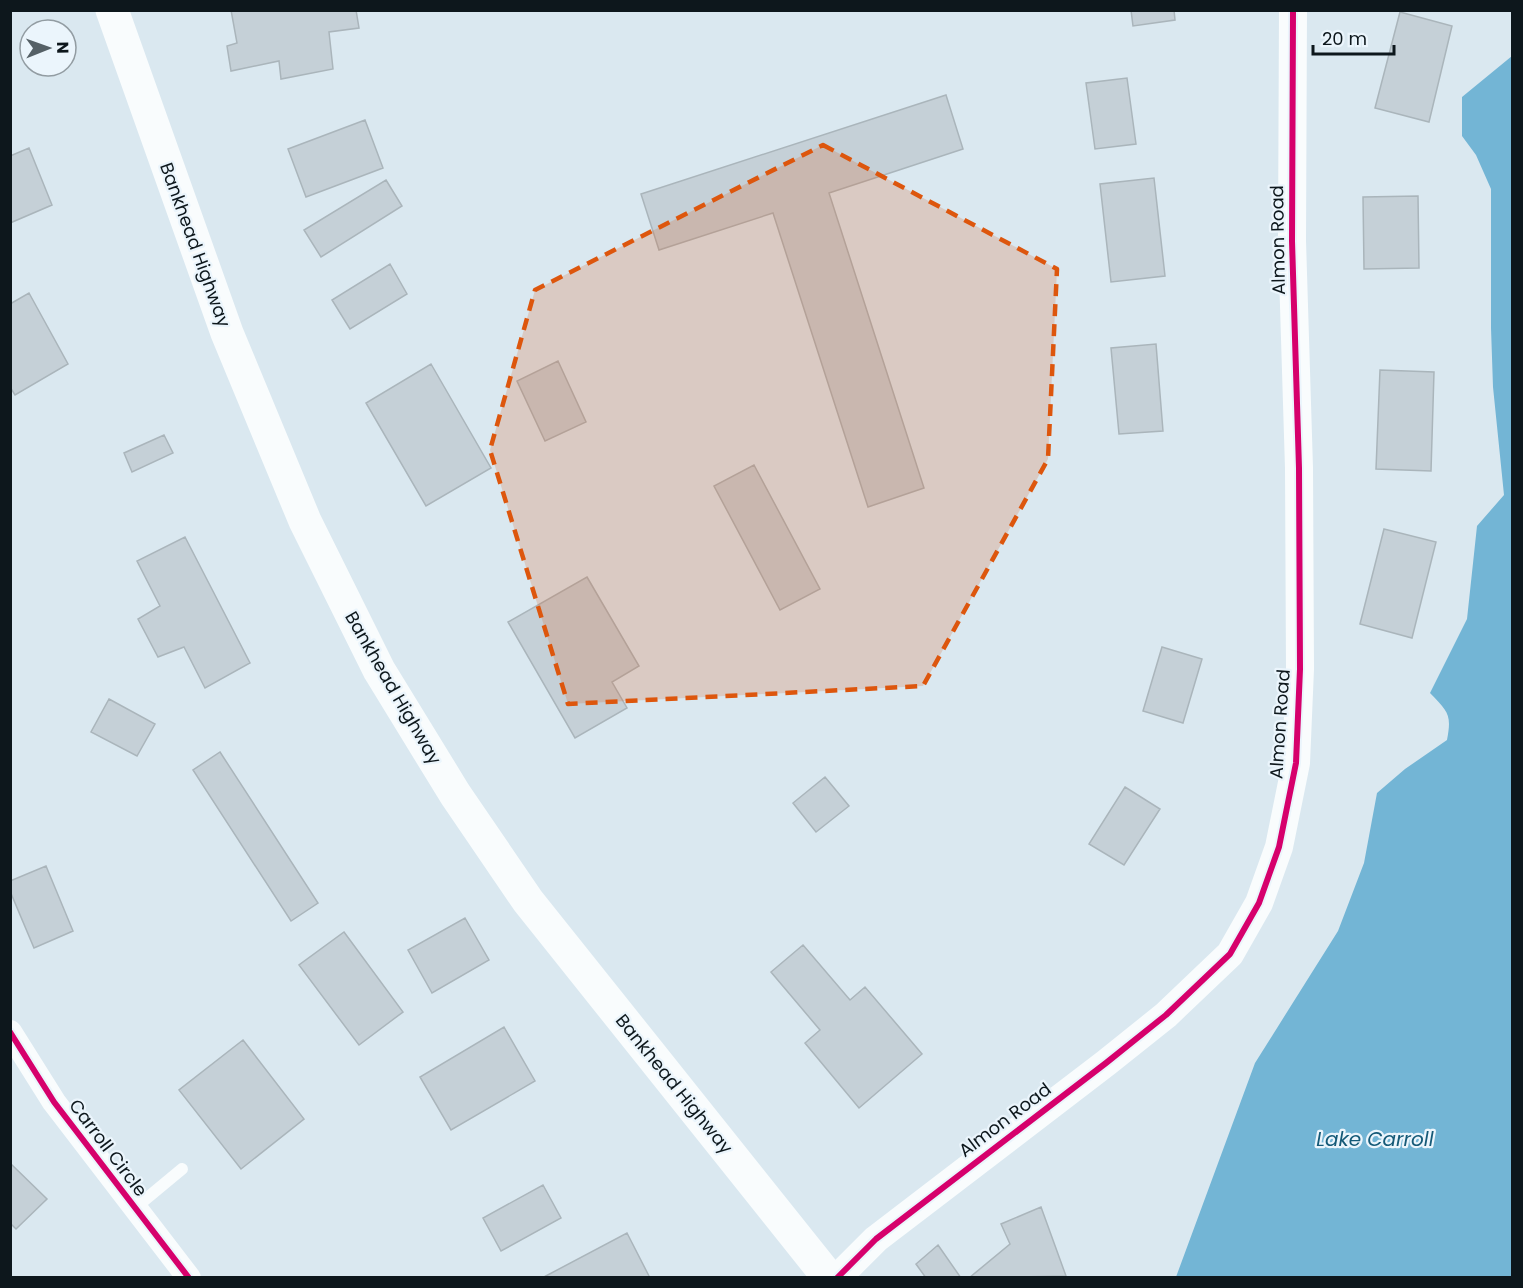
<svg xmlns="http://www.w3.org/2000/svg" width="1523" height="1288" font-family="Poppins,sans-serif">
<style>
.water{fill:#73b5d5}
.building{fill:#c5d0d7;stroke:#aab5bb;stroke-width:1.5}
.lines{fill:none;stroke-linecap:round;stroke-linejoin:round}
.service{stroke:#f9fcfd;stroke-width:12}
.minor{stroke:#f9fcfd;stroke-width:24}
.tertiary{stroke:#f9fcfd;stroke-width:28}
.secondary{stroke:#f9fcfd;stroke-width:33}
.cycleway-casing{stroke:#ebf5fc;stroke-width:10}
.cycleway{stroke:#d6006c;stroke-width:6}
.marked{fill:#dd560d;fill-opacity:0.2;stroke:#dd560d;stroke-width:4.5;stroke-dasharray:12 8;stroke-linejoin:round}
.labels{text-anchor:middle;stroke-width:4.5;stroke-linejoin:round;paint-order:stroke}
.street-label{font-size:18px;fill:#0d171c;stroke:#ebf5fc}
.water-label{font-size:20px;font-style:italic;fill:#155a78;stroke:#ebf5fc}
</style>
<rect width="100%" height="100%" fill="#dae8f0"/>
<path class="water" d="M1512,56V1277H1176L1255,1063L1338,931L1364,863L1377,793L1405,769L1447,740C1452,714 1448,712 1430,693L1467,619L1477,526L1504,495L1493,387L1491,328V189L1476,155L1462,136V97Z"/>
<path class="building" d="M231,10H356L359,28L329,32L333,69L281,79L279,61L231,71L227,46L237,43Z
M1131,10H1174L1175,20L1133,26Z
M1400,12L1452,26L1429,122L1375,108Z
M1127,78L1136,144L1095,149L1086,83Z
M946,95L963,149L829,193L924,488L868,507L773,213L659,250L641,194Z
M365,120L383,168L306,197L288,149Z
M29,148L52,205L10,223V156Z
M1154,178L1165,276L1111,282L1100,184Z
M386,180L402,206L321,257L304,230Z
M1418,196L1419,268L1364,269L1363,197Z
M390,264L407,294L350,329L332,300Z
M29,293L68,364L15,395L10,387V304Z
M1156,344L1163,431L1119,434L1111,348Z
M558,361L586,422L545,441L517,381Z
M431,364L491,468L426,506L366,403Z
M1380,370L1434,372L1431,471L1376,469Z
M164,435L173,453L132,472L124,453Z
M754,465L820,589L780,610L714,486Z
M1384,529L1436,542L1412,638L1360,624Z
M185,537L250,663L205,688L184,647L158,657L138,619L160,606L137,561Z
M587,577L639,666L612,682L627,708L575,738L508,622Z
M1162,647L1202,659L1183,723L1143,711Z
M109,699L155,724L137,756L91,732Z
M220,752L318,903L291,921L193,770Z
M825,777L849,806L816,832L793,803Z
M1125,787L1160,809L1124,865L1089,844Z
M46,866L73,931L34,948L10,891V881Z
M465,918L489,960L432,993L408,950Z
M344,932L403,1012L359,1045L299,965Z
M803,945L850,1000L865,987L922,1054L859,1108L805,1043L820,1030L771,972Z
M504,1027L535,1081L451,1130L420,1077Z
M243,1040L304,1119L241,1169L179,1090Z
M10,1163L47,1199L16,1229L10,1223Z
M543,1185L561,1218L501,1251L483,1218Z
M1041,1207L1066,1276L969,1278L1010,1244L1001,1224Z
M627,1233L650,1278H542Z
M938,1245L961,1278H926L916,1264Z"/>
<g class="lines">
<path class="service" d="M135,1208L182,1169"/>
<path class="minor" d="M10,1032L54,1102L189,1278"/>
<path class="tertiary" d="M837,1278L876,1239L1106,1063L1166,1015L1230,954L1259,903L1279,847L1296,763L1300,669L1299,468L1292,241L1293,10"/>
<path class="secondary" d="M112,10L227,333L305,521L379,670L455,794L528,901L829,1278"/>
<g class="cycleway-casing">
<path id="cycleway" d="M10,1032L54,1102L189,1278
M837,1278L876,1239L1106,1063L1166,1015L1230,954L1259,903L1279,847L1296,763L1300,669L1299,468L1292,241L1293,10"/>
</g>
<use href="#cycleway" class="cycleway"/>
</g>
<path class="marked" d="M823,145L1057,269L1048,459L923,686L568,704L490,450L535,290Z"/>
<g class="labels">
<g class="street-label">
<text transform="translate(1278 240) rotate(-91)" y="6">Almon Road</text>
<text transform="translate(195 245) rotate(70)" y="6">Bankhead Highway</text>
<text transform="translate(393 688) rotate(60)" y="6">Bankhead Highway</text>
<text transform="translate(1280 724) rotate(-86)" y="6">Almon Road</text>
<text transform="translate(674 1084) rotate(51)" y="6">Bankhead Highway</text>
<text transform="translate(1005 1120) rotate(-37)" y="6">Almon Road</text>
<text transform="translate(108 1148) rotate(53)" y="6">Carroll Circle</text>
</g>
<g class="water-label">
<text x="1375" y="1146">Lake Carroll</text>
</g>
</g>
<rect width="1523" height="1288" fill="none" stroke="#0d171c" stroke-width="24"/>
<g transform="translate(48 48) rotate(89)"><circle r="28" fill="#ebf5fc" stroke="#929ca2" stroke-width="1.5"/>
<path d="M0-4.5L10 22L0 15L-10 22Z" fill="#556066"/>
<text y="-9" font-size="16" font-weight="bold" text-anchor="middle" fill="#0d171c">N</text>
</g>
<path d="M1313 45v9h81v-9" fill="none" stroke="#0d171c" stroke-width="3"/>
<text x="1322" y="45" font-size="18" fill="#0d171c" stroke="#ebf5fc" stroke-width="4.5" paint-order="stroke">20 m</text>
</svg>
